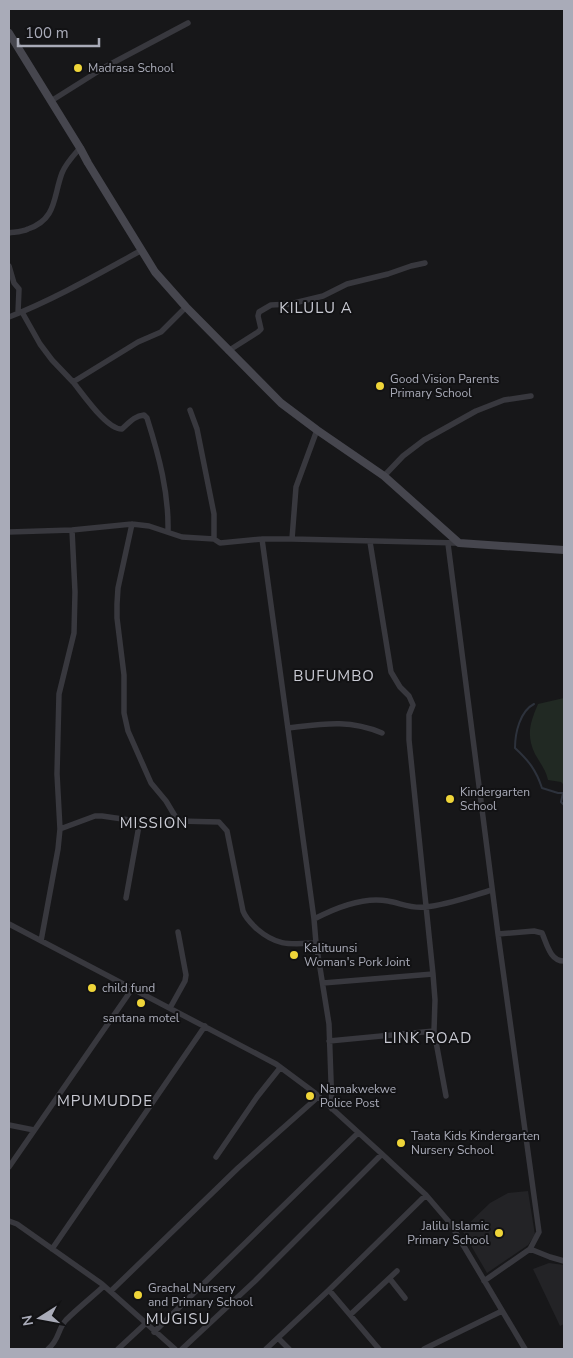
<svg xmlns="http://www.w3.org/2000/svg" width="573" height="1358" font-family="'Nunito Sans',sans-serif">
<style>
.built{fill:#232326}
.green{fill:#212923}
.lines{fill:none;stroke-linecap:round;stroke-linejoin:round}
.stream{stroke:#2d323c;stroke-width:2}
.street{stroke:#38383e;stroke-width:5.5}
.secondary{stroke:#46464e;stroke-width:8}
.poi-dot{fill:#efd539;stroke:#121214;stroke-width:2}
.labels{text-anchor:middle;stroke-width:4;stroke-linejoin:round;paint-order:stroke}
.poi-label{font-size:12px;fill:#a9abb8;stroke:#121214;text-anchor:start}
.quarter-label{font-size:15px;letter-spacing:1px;fill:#cacbd4;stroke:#121214}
</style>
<rect width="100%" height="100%" fill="#171719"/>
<path class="built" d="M528,1191L535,1235L528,1245L487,1273L462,1230L490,1203L508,1193Z
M549,1263L564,1265V1324L560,1326L533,1269Z"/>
<path class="green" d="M564,698V785L561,782L548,780C546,770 540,763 535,754C526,735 530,723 538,704Z"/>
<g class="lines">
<path class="stream" d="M534,704C520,711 515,733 515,748C529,761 536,770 542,788L558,793H563L561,802L564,805"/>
<path class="street" d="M51,101L105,67L188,23
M9,233C15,232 22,232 28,229C57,219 53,197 62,173C66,163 73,156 80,148
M9,266L14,283L19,289L18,313
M22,312L40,344L52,360L73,382L138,342L161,332L186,307
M9,317C55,299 98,274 142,250
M228,351L258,332L261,329L258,316L259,312L271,305L290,304L323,296L347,284L388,274L411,266L425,263
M73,382C83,394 107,430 122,429C129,423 134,416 144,415L147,418C159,456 169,493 168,532
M190,410L197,429L214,514V539
M384,476L403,456L424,440L476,411L504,400L531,396
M132,524L118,588L117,604V618L124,675V713L128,731L151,783L166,801L178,821
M9,532L72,530L132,524L149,526L182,537L214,539L220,543L262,539H292L459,543
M262,539L314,919L316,943L329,1024L332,1109
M292,539L296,487L317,430
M370,542L391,672L400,687L409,696L413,705L409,715V740L433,974
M448,544L498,934L539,1232L530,1249L484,1281
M288,728C323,724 348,719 382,733
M60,829L95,816H102L157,824L178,821L219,822L227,831L243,911C246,919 251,923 257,929C278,947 291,944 316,943
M126,898L140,820
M314,919C335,908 363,896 388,901C400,903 412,909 425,907C447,905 471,896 492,890
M9,924L276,1064L315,1093L382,1154L426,1195L450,1223L525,1349
M498,934L534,931L542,933C547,944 550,961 564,961
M41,941L58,849L60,829L57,774L59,694L74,633L75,592L72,530
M323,983L433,974L435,1000L434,1031
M170,1008L185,981L186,975L178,932
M329,1041L434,1031L446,1096
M9,1125L34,1130
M216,1157L257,1097L280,1068
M9,1167L132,989
M9,1221L17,1224L102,1284L175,1349
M52,1249L205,1026
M530,1249L550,1257L564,1261
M390,1279L405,1298
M329,1290L379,1349
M111,1291L238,1168L318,1097
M351,1314L397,1271
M154,1332L358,1133
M278,1338L289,1349
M48,1349C60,1339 57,1330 66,1320C78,1308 92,1297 104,1286
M118,1349L145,1324
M182,1349L255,1281L382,1154
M266,1349L329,1290L426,1195
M424,1349L502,1311"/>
<path class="secondary" d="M9,33L80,148L88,163L155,272L186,307L281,403L317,430L384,476L459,543L564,550"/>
</g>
<g class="poi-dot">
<circle cx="78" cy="68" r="5"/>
<circle cx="380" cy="386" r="5"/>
<circle cx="450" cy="799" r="5"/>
<circle cx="294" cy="955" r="5"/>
<circle cx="92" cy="988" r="5"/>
<circle cx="141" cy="1003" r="5"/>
<circle cx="310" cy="1096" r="5"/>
<circle cx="401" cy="1143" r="5"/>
<circle cx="499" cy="1233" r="5"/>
<circle cx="138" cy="1295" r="5"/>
</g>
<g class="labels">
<g class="poi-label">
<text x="88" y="72">Madrasa School</text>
<text x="390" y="383">Good Vision Parents<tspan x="390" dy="14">Primary School</tspan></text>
<text x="460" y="796">Kindergarten<tspan x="460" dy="14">School</tspan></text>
<text x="304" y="952">Kalituunsi<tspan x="304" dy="14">Woman's Pork Joint</tspan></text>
<text x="102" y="992">child fund</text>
<text x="141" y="1022" text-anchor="middle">santana motel</text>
<text x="320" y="1093">Namakwekwe<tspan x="320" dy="14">Police Post</tspan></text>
<text x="411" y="1140">Taata Kids Kindergarten<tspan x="411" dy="14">Nursery School</tspan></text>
<text x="489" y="1230" text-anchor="end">Jalilu Islamic<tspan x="489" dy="14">Primary School</tspan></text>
<text x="148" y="1292">Grachal Nursery<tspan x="148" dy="14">and Primary School</tspan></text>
</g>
<g class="quarter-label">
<text x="316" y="313">KILULU A</text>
<text x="334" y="681">BUFUMBO</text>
<text x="154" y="828">MISSION</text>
<text x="428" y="1043">LINK ROAD</text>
<text x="105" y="1106">MPUMUDDE</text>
<text x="178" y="1324">MUGISU</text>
</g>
</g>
<rect width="573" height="1358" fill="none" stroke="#a9abb8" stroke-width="20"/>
<g transform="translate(40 1318) rotate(259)" stroke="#121214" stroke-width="4" paint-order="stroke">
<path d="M0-4L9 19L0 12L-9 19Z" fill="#a9abb8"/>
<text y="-8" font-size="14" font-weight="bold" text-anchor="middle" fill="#a9abb8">N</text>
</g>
<path d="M18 38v8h81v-8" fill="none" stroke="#a9abb8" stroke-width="2.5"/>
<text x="25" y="38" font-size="15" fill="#a9abb8" stroke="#121214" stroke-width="4" paint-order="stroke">100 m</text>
</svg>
